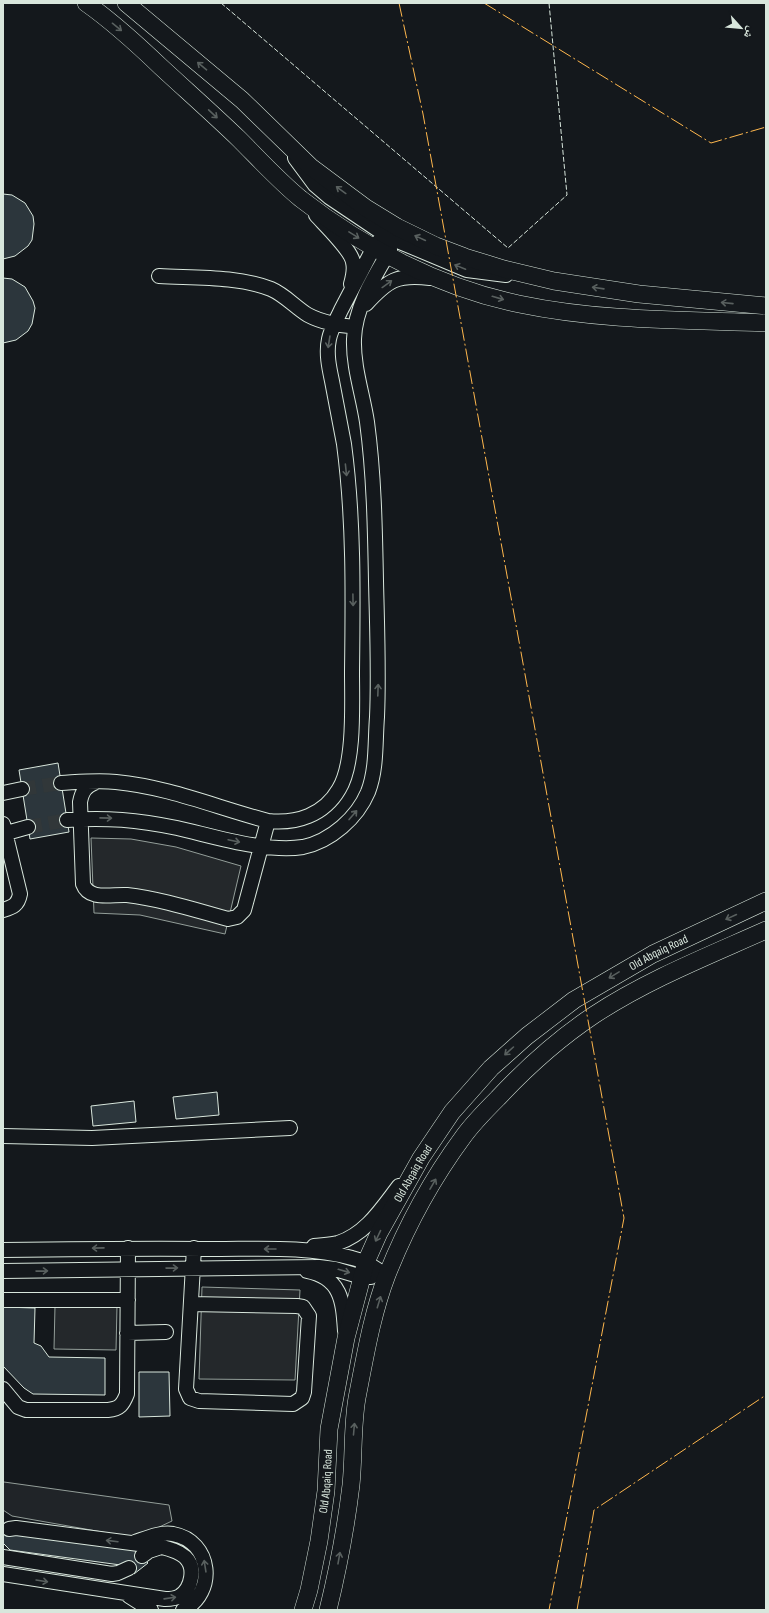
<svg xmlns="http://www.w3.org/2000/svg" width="769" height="1613" font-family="'Sofia Sans Condensed','Noto Naskh Arabic',sans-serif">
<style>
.green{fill:#202428;stroke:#939e99}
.parking{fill:#24282b;stroke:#939e99}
.building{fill:#2c363c;stroke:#d8e6dc}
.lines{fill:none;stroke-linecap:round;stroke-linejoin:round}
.minor-tunnel{stroke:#313739;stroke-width:14;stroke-dasharray:14 7;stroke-linecap:butt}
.minor-casing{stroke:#d8e6dc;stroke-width:16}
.major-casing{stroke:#d8e6dc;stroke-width:18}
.minor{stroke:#14181c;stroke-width:14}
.major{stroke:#14181c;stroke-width:17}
.fence{stroke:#d8e6dc;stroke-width:1;stroke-dasharray:5 2;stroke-linecap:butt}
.power{stroke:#ffb74d;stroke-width:1;stroke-dasharray:14 3 2 3;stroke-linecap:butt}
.oneway{stroke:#59605f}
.labels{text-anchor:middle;stroke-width:3;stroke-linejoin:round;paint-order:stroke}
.street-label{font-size:12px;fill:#d8e6dc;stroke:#14181c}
</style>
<rect width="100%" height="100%" fill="#14181c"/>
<path class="green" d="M4,1482L169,1505L172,1521L136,1538L12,1516L3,1510V1483Z"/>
<path class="parking" d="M91,838L131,839L176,847L241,866L225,934L140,915L94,913Z
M202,1287L300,1290L295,1380L199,1379Z
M55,1306H117L116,1350L54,1349Z"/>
<path class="building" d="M3,194L12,195L25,203L33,216L34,224L32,240L28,246L15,256L3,259Z
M3,278L12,279L25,287L33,301L35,308L32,324L28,331L16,340L3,343Z
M58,763L69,832L30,839L19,770Z
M217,1092L219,1115L176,1119L173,1097Z
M134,1101L136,1122L93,1126L91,1106Z
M3,1307L35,1308L34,1343L41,1346L49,1357L105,1358V1395L33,1394L24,1388L3,1366Z
M139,1372H169L170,1416L139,1417Z
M3,1523L13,1533L135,1550L148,1563L134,1574L128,1566L10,1550L3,1543Z"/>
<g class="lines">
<path class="minor-tunnel" d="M22,789L61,783
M28,827L67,820"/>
<g class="minor-casing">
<path id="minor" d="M316,215C325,225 351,250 353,262C355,270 353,277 351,284
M159,276C193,278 239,276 271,289C285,295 295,307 308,315C323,323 339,325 355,327
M366,304C388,280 397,274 430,278
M96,782C86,786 82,791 80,802L83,884C89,901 112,894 127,895C161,899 195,910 228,919L237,917L244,910L268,821
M61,783C79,782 98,780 116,782C169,787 218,808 268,821C297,824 324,815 339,789C355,763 352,703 352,672C353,596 354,519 344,444C340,423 336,402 332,381C329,367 326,353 329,339C331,329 337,319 341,310C352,289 363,268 374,247L379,241L392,240L400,242L467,270L506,275
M3,793L22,789
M67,820C106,817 138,820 177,828C213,836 266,853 303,847C331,841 357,818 368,792C377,769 375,742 377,717C379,672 377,626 376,581C375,528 374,474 367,422C363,395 353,367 354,339C355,307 374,277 390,250L389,240L387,236L329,197L315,185L295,158
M3,824L20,894C18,905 13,907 3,910
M3,834L28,827
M3,1136L92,1138L290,1128
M314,1246C322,1245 331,1245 338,1243C366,1234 382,1208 399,1186
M3,1250C74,1249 145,1248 216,1249C261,1249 308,1246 352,1258C366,1261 376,1269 387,1276
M3,1271L319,1267L335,1269L362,1277H371
M307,1271C342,1278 343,1302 345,1331
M3,1300H128
M191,1304L297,1306L303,1307L309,1316L304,1392L302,1398L293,1404L199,1401L190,1398L186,1389L194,1248
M127,1333L166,1332
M3,1389L18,1407L26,1410H108C120,1409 123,1404 127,1394L128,1248
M135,1542C147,1538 160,1532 173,1534C212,1541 217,1593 183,1610
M142,1556L149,1551L161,1547
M3,1557L112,1574L118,1573L129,1568
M3,1574L165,1599C170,1599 175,1599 180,1596C192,1588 196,1567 185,1557C178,1551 170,1549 162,1547L16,1528L9,1529
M129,1596L151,1610"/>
</g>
<g class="major-casing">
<g id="major">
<path d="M86,3C113,22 137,44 161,67C187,91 213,114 239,139C259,159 279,181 301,199C364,248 441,288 519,304C600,321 684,320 766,323"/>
<path d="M126,3L242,100L311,167L366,208L397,227L436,246L465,257L504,269L554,281L639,294L766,306"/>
<path id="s1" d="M303,1610L309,1590L319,1541L326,1491L329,1429L346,1338L366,1262L379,1233L421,1158L452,1112L491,1068L527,1036L574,1000L653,954L766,901"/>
<path d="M328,1610C338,1569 346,1527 351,1485C354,1456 352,1427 357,1398C365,1357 372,1314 387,1275C406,1227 432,1179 463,1137C473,1123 486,1110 498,1098C527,1067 558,1039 594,1015C647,980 708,956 766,930"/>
</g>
</g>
<use href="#minor" class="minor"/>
<use href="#major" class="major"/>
<path class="fence" d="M221,3L508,248L567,195L549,3"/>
<path class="power" d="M399,3L423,114L624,1218L549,1610
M484,3L711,143L766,127
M577,1610L594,1510L766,1395"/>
</g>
<defs><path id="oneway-shaft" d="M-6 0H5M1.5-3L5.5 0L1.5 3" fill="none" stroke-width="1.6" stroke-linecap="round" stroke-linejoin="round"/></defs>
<g class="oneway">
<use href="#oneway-shaft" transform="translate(117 27) rotate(39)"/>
<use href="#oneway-shaft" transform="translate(202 66) rotate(-140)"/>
<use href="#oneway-shaft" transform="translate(213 114) rotate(43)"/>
<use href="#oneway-shaft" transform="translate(341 190) rotate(-144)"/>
<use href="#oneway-shaft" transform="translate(354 235) rotate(32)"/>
<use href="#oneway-shaft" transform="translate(420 238) rotate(-155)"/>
<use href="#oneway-shaft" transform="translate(460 267) rotate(-158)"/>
<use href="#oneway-shaft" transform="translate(387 284) rotate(-36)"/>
<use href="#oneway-shaft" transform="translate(598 288) rotate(-172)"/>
<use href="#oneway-shaft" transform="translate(498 298) rotate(16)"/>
<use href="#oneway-shaft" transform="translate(727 303) rotate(-174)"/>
<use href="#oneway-shaft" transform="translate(329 342) rotate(99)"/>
<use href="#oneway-shaft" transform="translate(346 470) rotate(84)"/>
<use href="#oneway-shaft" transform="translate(353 600) rotate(89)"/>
<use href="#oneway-shaft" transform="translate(378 690) rotate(-88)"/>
<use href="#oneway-shaft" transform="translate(353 815) rotate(-49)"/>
<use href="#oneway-shaft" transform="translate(106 818) rotate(1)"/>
<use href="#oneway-shaft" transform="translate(234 841) rotate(12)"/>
<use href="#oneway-shaft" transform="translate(731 917) rotate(155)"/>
<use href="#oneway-shaft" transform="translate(614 975) rotate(149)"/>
<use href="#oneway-shaft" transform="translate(509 1051) rotate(138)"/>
<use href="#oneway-shaft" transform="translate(433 1184) rotate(-60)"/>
<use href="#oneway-shaft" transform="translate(378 1236) rotate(115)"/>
<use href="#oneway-shaft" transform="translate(98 1248) rotate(179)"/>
<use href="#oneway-shaft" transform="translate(270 1249) rotate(-180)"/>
<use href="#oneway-shaft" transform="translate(172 1268) rotate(-1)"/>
<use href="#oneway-shaft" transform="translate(42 1271) rotate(-1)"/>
<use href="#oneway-shaft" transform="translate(344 1271) rotate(16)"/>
<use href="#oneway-shaft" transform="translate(379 1302) rotate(-73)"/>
<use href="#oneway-shaft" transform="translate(354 1429) rotate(-85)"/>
<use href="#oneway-shaft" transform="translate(112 1541) rotate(-173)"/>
<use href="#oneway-shaft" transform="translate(339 1558) rotate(-80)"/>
<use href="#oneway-shaft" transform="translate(205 1566) rotate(-99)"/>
<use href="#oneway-shaft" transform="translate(42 1581) rotate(9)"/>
<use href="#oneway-shaft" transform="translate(170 1598) rotate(-8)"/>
</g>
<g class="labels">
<g class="street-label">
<text dy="4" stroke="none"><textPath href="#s1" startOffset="791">Old Abqaiq Road</textPath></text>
<text dy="4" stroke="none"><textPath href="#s1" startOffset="455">Old Abqaiq Road</textPath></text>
<text dy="4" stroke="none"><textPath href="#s1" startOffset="131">Old Abqaiq Road</textPath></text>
</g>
</g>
<rect width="769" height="1613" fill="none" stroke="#d8e6dc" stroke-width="8"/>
<g transform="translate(741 28) rotate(117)" stroke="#14181c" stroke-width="3" paint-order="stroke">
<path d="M0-3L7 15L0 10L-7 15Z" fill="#d8e6dc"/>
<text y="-6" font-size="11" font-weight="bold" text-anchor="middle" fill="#d8e6dc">ش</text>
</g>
</svg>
